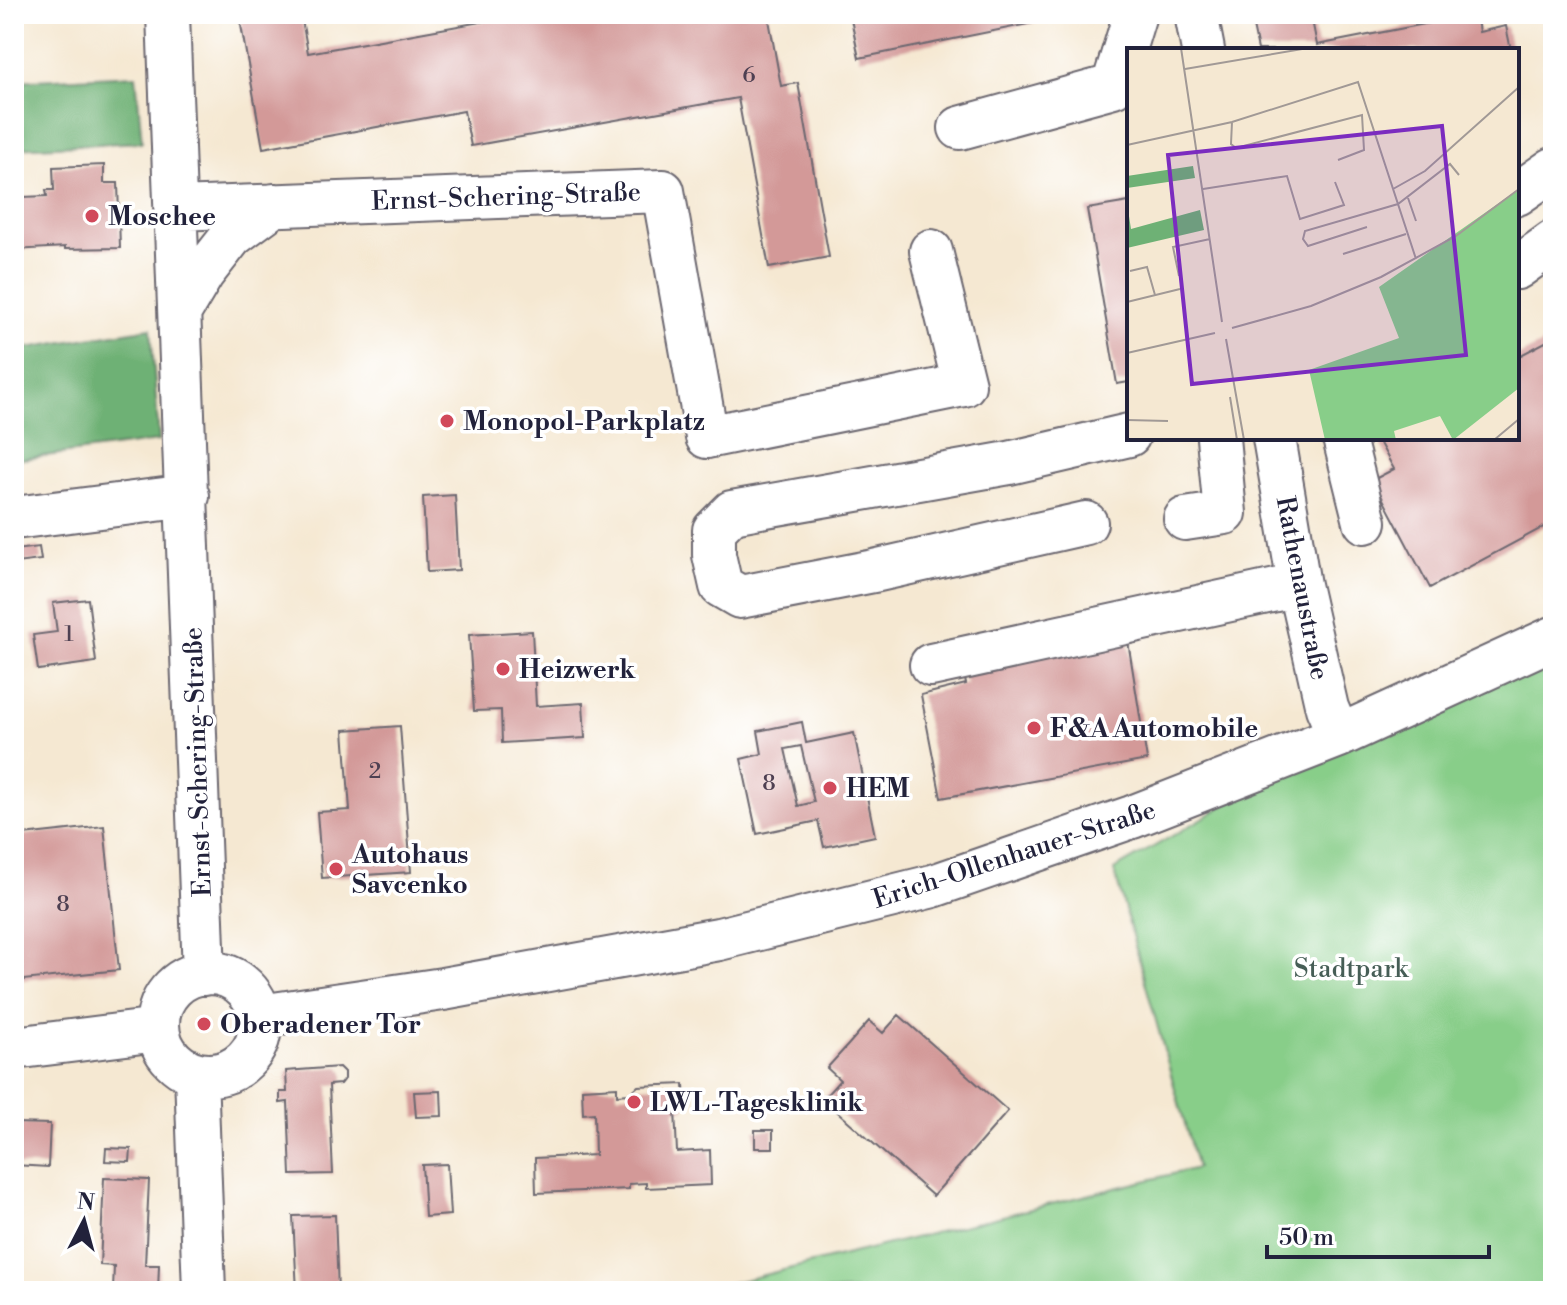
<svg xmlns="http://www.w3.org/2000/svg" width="1567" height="1305" font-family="'Libre Bodoni',serif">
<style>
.green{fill:#88ce89;stroke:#557862;stroke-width:2}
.forest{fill:#6eb175;stroke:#486a58;stroke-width:2}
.building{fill:#d39998;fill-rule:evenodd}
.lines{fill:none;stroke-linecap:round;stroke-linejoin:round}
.minor-casing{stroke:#6c6770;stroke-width:46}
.minor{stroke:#fff;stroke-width:42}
.poi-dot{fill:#d1495b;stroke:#fff;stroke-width:3}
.labels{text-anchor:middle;stroke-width:7;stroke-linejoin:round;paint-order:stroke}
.number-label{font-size:22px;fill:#4e4052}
.street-label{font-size:26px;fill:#22223b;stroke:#fff}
.poi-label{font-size:26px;font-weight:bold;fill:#22223b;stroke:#fff;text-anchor:start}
.park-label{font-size:26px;fill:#465e56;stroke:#fff}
.inset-road{fill:none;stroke:#a19996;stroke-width:2}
.view{fill:#7b2cbf;fill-opacity:0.15;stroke:#7b2cbf;stroke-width:4}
.inset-edge{fill:none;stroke:#22223b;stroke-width:4}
</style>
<rect width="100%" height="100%" fill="#fff"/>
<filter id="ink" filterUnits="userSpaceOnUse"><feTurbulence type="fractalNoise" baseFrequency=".0125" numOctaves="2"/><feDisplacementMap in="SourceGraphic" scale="16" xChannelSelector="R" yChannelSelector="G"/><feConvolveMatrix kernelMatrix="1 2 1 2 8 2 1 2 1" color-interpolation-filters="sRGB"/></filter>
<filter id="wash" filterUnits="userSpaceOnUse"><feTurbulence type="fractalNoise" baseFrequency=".006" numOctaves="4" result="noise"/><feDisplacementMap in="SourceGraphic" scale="32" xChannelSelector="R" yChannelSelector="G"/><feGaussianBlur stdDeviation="1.8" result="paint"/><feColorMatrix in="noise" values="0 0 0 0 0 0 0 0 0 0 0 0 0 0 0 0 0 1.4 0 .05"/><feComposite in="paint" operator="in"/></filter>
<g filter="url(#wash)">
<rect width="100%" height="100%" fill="#f5e8d2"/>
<path class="green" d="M1553,640V1291H699L1197,1168L1114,870L1311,755Z"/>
<path class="forest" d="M136,75L142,142L14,148V81Z
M151,328L159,441L14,460V350Z"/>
<g id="blocks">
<path class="building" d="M239,14H301L308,53L525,14H768L781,86L798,83L829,257L769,268L738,98L471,146L464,111L263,148Z
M850,14H1073V15L859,58Z
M1476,14L1479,32L1506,26L1511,50H1258L1253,26L1311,15L1317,45Z
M104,165V183H118L120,248L65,249V247L14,250V188H23V197L47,196L46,190H54L53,167Z
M1129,202V382L1117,384L1087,209Z
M1553,338V522L1430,588L1373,480L1394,469L1377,438H1517V357Z
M455,495L459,570L427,572L423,497Z
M39,547L41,560L16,563L14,550Z
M88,599L96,662L38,670L33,635L57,632L53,603Z
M532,631L536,706L583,703L585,738L502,743L501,710L474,711L469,635Z
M1127,635L1147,760L941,798L921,695L966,684L964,674Z
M802,722L806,743L854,733L875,836L824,847L818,821L757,834L741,759L762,754L758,731ZM801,746L814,802L798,806L785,749Z
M400,726L411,872L322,878L317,812L350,810L344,730Z
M104,826L119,970L14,981V836Z
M899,1015L1008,1111L933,1196L823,1099L840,1080L827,1068L848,1045L869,1021L883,1033Z
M339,1067L344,1072V1079L340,1084L329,1085L333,1174L291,1175L288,1102L280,1103V1092H287L286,1071Z
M684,1084L685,1109L675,1110L677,1152L710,1150L711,1185L646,1188V1183L629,1184V1189L536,1193L535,1158L595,1155L594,1113L583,1114L582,1089L617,1087V1095L629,1094L638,1086Z
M441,1091L442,1116L416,1117L414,1092Z
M14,1123L50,1124L48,1167L14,1165Z
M755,1130H773V1148H755Z
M106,1148L131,1149L130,1162L105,1161Z
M447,1164L450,1215L425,1217L422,1165Z
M104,1178L149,1180L145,1265H159L158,1291H113L114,1266L100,1265Z
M335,1215L338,1291H297L293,1216Z"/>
</g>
</g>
<g filter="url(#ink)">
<use href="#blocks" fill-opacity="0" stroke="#6c6770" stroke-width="2"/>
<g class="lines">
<g class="minor-casing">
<path id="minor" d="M168,14L204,974
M1196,14L1203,50
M960,128L1113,86L1135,14
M1517,194L1553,169
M176,209L663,191L707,437L964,385L931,251
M1517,268L1553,242
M181,310L203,273L232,236L274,205
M1274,438L1299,585L1327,708L1339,736
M1344,438L1365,522
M14,518L188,496
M1185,519L1225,513L1218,438
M1086,523L874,571L740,597L721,586L714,555V530L732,512L1009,463L1129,435
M931,665L1299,585
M158 1024a51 51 0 1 1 102 0a51 51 0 1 1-102 0Z
M260,1016L443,989L719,939L933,886L1132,817L1339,736L1553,638
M14,1048L158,1030
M196,1074L204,1291"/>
</g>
<use href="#minor" class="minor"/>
</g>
</g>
<g class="poi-dot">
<circle cx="92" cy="216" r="8"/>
<circle cx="447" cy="421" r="8"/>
<circle cx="503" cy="669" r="8"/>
<circle cx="1034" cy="728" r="8"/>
<circle cx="830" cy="788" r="8"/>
<circle cx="336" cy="869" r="8"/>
<circle cx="204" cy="1024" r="8"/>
<circle cx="634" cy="1102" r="8"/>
</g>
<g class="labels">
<g class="number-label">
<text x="749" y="82">6</text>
<text x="69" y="641">1</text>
<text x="375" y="778">2</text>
<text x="769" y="790">8</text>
<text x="63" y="911">8</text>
</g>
<g class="street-label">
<text transform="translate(506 196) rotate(-2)" y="9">Ernst-Schering-Straße</text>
<text transform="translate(1303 588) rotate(79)" y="9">Rathenaustraße</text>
<text transform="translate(197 762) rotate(-92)" y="9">Ernst-Schering-Straße</text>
<text transform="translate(1014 854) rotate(-18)" y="9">Erich-Ollenhauer-Straße</text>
</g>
<g class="poi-label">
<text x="108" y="225">Moschee</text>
<text x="463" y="430">Monopol-Parkplatz</text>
<text x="519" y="678">Heizwerk</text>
<text x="1050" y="737">F&amp;A Automobile</text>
<text x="846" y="797">HEM</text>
<text x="352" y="863">Autohaus<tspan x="352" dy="30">Savcenko</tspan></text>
<text x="220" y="1033">Oberadener Tor</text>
<text x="650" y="1111">LWL-Tagesklinik</text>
</g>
<g class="park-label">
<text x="1351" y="977">Stadtpark</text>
</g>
</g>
<g transform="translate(1127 48)">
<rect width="392" height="392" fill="#f5e8d2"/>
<path d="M392,141V340L326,392L313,368L267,383L269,392H198L182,322L272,290L252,239Z" fill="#88ce89"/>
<path d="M66,118L68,130L0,140V128ZM0,155L4,181L73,162L77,182L0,200Z" fill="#6eb175"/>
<path class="inset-road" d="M54,0L95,274M58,21L181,0M105,74L104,96L109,100L235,67L237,102L211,112M0,97L105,74L231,34L289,211M76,141L160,128L173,171L217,157L208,134M266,141L298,123L392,39M281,150L289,173M240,179L181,198L176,191L178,183L271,156L323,116L332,127M216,206L279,186M3,223L20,219L28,247M52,228L46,199L83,191M0,254L53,241M105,280L184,258L254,229L329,188L392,141M99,291L117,392M0,305L88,285M103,349L110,392M0,372L41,373M367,392L392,371"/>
<path class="view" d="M315,78L339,307L65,336L41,107Z"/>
<rect width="392" height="392" class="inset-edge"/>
</g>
<rect width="1567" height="1305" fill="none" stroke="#fff" stroke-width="48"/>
<g transform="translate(84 1221) rotate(6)" stroke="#ffffff" stroke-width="6" paint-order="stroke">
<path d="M0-6L14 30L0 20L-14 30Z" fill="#22223b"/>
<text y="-12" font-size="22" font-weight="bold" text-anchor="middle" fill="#22223b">N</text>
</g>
<path d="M1267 1245v12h222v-12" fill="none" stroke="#22223b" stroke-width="4"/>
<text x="1279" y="1245" font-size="24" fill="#22223b" stroke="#ffffff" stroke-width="6" paint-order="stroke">50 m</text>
</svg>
